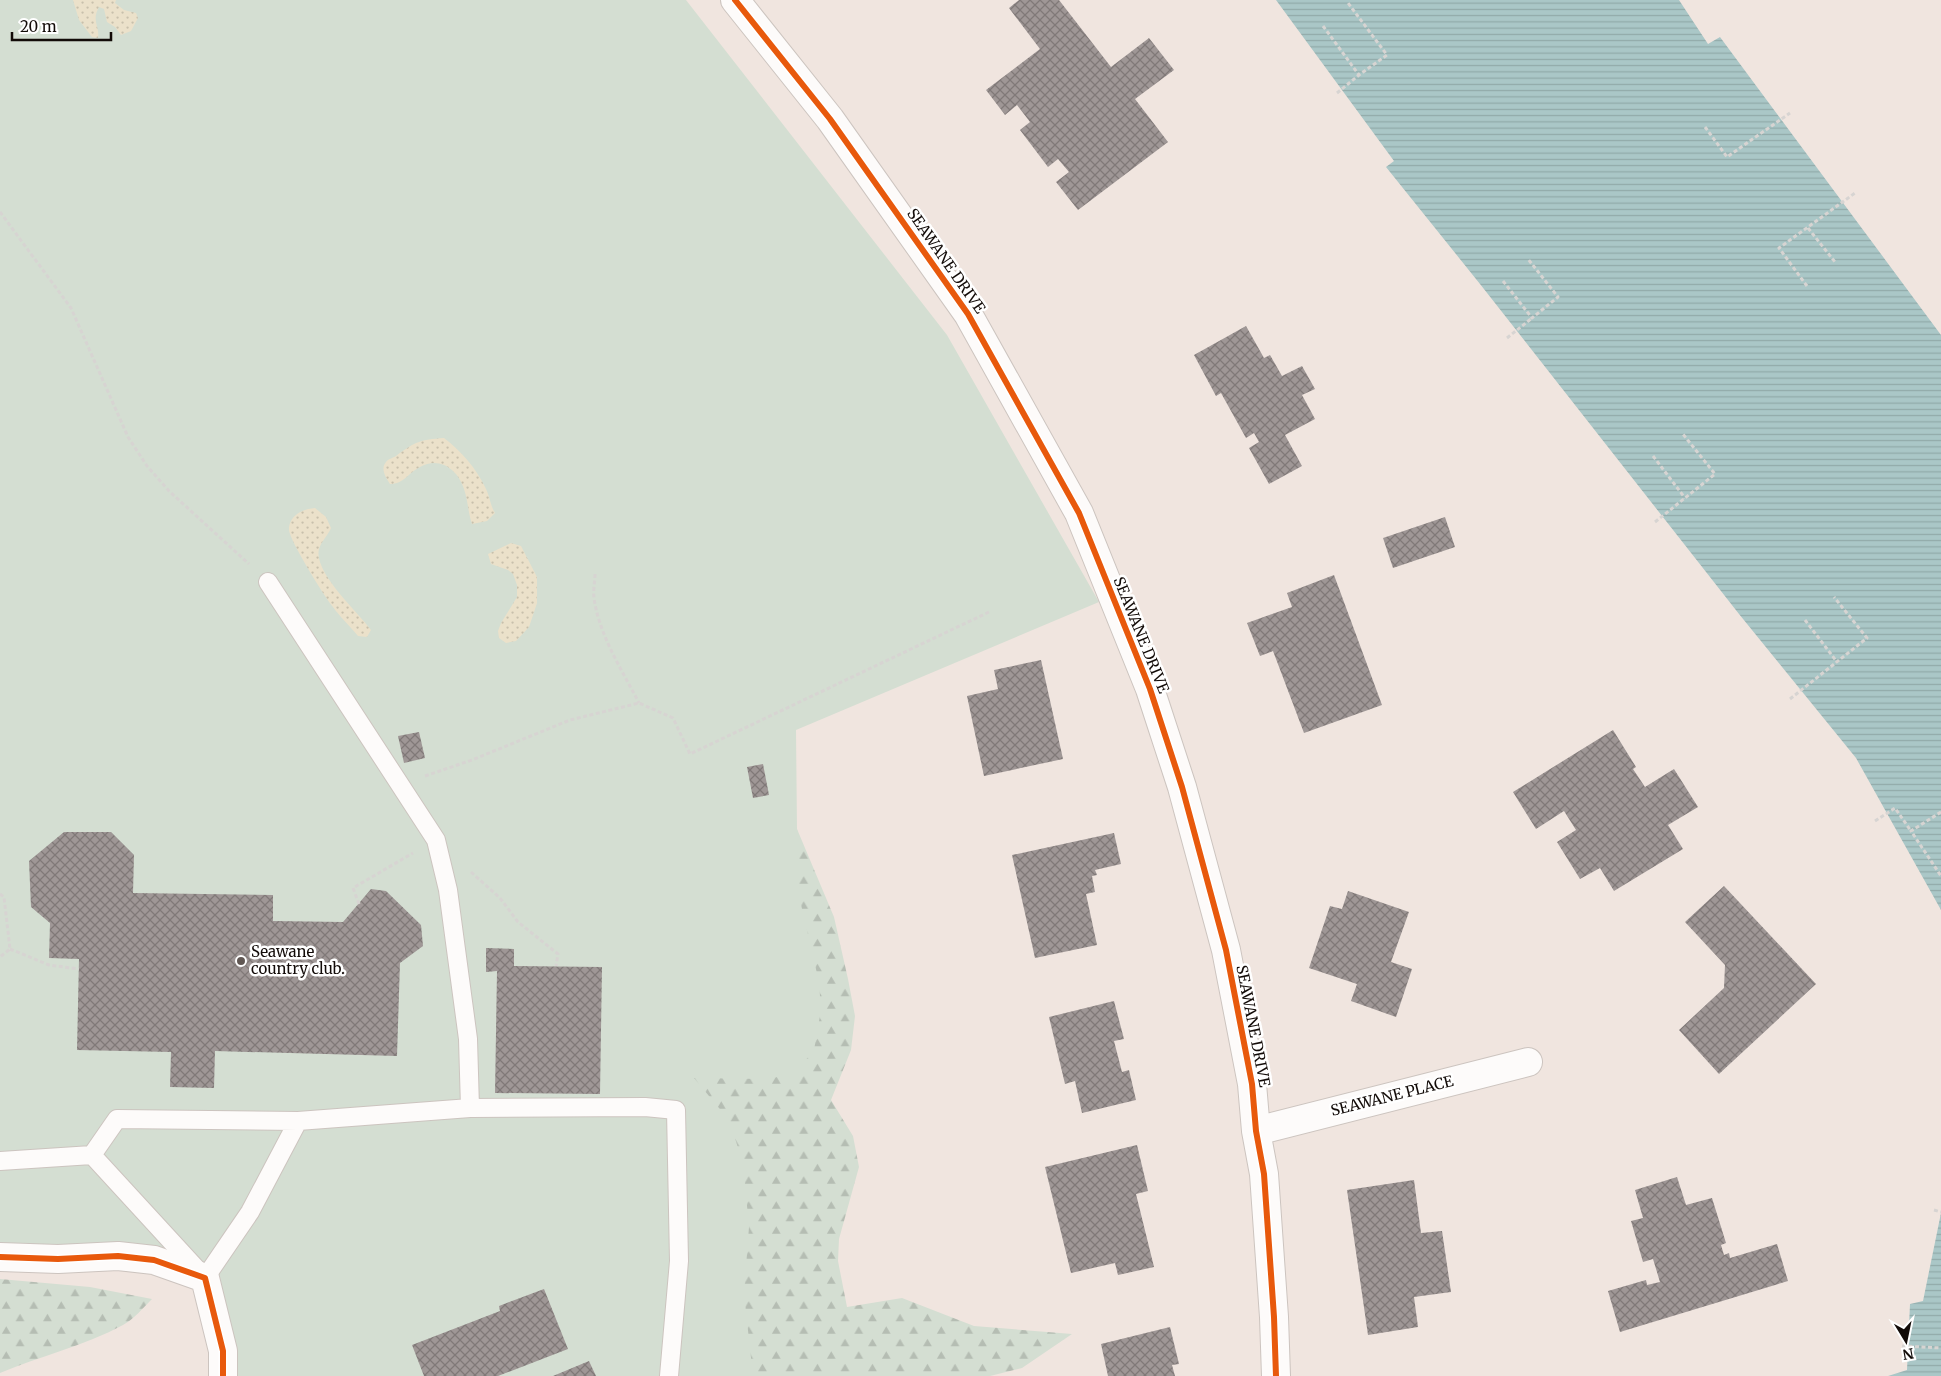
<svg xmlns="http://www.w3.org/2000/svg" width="1941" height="1376" font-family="Merriweather,serif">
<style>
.grass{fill:#d4ded2}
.forest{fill:url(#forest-firs)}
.sand{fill:url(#sand-dots)}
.water{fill:url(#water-rules)}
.building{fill:url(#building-cross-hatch)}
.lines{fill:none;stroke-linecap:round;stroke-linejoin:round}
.lane-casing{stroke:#ccc4bf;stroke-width:20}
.street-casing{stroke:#ccc4bf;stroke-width:30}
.path{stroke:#d7d4d2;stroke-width:3;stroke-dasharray:4 2.5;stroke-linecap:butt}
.lane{stroke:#fdfbfa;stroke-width:18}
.street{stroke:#fdfbfa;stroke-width:28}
.cycleway-casing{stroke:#fff;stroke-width:9}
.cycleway{stroke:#e8590c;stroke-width:6}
.poi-dot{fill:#605753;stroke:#fff;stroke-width:2}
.labels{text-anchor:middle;stroke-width:5;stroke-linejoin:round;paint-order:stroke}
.street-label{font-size:15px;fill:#120b08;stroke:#fff}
.poi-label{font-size:15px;fill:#120b08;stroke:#fff;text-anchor:start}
</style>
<defs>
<pattern id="forest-firs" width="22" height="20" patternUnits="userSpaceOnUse" patternTransform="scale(1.25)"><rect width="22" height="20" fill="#d4ded2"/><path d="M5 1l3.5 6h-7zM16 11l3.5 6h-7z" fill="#b5bdb3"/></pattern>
<pattern id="sand-dots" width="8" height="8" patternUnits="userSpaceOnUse" patternTransform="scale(1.25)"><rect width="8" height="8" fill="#ebe1ca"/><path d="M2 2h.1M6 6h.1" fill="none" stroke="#c8c0ac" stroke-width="1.8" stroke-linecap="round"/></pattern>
<pattern id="water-rules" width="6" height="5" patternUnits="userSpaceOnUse" patternTransform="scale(1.25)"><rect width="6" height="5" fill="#aac7c7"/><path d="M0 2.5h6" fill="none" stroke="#91aaa9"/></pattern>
<pattern id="building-cross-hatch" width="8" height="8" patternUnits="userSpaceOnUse" patternTransform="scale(1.25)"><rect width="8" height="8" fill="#9f9796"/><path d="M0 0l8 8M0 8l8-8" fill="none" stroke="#807978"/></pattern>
</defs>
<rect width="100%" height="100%" fill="#f0e5df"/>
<path class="grass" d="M0,0H686L947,335L1099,602L796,730L797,829L838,1031L774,1376H217L216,1294L179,1269L0,1259Z"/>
<path class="forest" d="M797,829L834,917L848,979L855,1016L851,1050L831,1100L853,1136L859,1167L839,1239L838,1261L847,1307L902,1298L974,1326L1072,1334L1022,1368L990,1376H753L744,1294L749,1227L743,1163L729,1120L694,1078L766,1079L794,1074L814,1050L821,1010L819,982L796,883Z
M0,1279L90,1287L152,1299C143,1308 134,1319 123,1325C84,1346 40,1356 0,1373Z"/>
<path class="sand" d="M73,0H116L115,3L124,10L136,13L138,18L131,31L121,35L115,27L107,22L104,9L99,7C91,21 100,26 98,38L92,37L79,20Z
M444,438C461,451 476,468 485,487C490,496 490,505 495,513L487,521L472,524C468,512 468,501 464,489C458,470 440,456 420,467C408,473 404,484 390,484C386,478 380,469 386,462C388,459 393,458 396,456C416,441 420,440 444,438Z
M315,508L326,517L331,528C328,535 321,542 319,549C313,572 358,612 371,630L367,637L358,636C350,626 340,617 333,607C324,596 290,541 289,530C289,515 303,509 315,508Z
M511,543L521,546L537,577V603L529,627L516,641L506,643L499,638L498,631L501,623L517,597V585L513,574L508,570L491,564L488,554Z"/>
<path class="water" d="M1276,0H1679L1708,44L1720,37L1941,335V910L1856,758L1739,614L1480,284L1386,167L1394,161Z
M1941,1213V1376H1888L1907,1370L1910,1304L1923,1301Z"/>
<path class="building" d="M1019,0H1059L1111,67L1149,38L1174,70L1135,99L1168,142L1078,210L1056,182L1069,172L1058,159L1048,167L1020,130L1030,122L1017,105L1005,115L986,90L1040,49L1009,8Z
M1246,326L1264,358L1270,355L1282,376L1302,366L1315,389L1302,395L1315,419L1285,435L1302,466L1269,484L1249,448L1259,442L1254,433L1246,438L1221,393L1216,396L1194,355Z
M1445,517L1455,547L1393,568L1383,538Z
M1334,575L1382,705L1304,733L1273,651L1260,656L1247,623L1292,607L1287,593Z
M1041,660L1063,759L984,776L967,696L998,689L994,670Z
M1613,730L1636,767L1633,769L1645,787L1674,769L1698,807L1668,825L1683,849L1614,891L1600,868L1580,879L1557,842L1576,830L1564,811L1536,829L1513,792Z
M419,732L425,758L404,763L398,736Z
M763,764L769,795L753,798L747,767Z
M64,832H111L134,855L133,893L273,895V921L343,922L371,889L386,891L421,925L423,946L400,963L397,1056L215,1051L214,1088L170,1087L171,1052L77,1050L79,959L49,958L50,923L31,907L29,861Z
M1114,833L1121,864L1095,870L1097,875L1092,876L1095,892L1086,894L1097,945L1035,958L1012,855Z
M1724,886L1816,984L1719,1074L1679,1030L1724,988L1725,965L1685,922Z
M1348,891L1409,912L1391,962L1412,969L1396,1017L1351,1001L1357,984L1309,968L1330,906L1342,909Z
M486,948L514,949V966L602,967L600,1094L495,1093L497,971L486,972Z
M1114,1001L1124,1039L1114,1041L1122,1072L1129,1070L1136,1100L1082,1113L1075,1081L1065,1084L1049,1017Z
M1137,1145L1148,1191L1136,1194L1154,1267L1118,1275L1115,1263L1071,1273L1045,1167Z
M1677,1177L1686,1205L1712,1198L1726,1243L1721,1245L1724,1255L1729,1253L1730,1258L1777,1244L1788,1281L1620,1332L1608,1291L1646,1280L1647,1285L1660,1282L1653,1259L1643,1262L1631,1221L1643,1218L1635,1190Z
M1414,1180L1421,1233L1442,1231L1451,1292L1414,1297L1418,1327L1368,1335L1347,1190Z
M544,1289L568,1349L498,1376H424L412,1345L500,1311L499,1306Z
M1170,1327L1179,1364L1172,1365L1175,1376H1108L1101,1344Z
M589,1361L596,1376H553Z"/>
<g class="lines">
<g class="lane-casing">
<path id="lane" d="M268,582L436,840L448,890L468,1039L470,1108
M92,1155L205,1278L250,1212L298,1121
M0,1161L92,1155L117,1119L298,1121L470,1108L645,1107L676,1110L679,1261L669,1376"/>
</g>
<g class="street-casing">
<path id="street" d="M735,0L830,119L968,314L1079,513L1150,689L1182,787L1226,950L1252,1084L1256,1131L1264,1174L1274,1317L1276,1376
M1256,1131L1528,1062
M0,1257L58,1259L118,1256L154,1260L205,1278L223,1351V1376"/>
</g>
<path class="path" d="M1323,26L1359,75L1387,55L1348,3
M1337,93L1359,75
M1705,127L1727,157L1790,113
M0,212L71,308L128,437L147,466L169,491L249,564
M1808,228L1835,262
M1503,281L1532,318L1558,297L1528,259
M1807,286L1779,248L1855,193
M1507,338L1532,318
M1653,456L1685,498
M1655,522L1715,474L1682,433
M595,574C595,582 593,590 594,598C599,635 622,670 639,703
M1805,620L1837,662
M1790,699L1867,638L1834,597
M425,776L472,760L570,720L639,703L673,718L690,754L989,612
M1941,812L1911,831L1941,876
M1875,821L1895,808L1911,831
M471,872L500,898L518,922L558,954L556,966
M0,894L4,897L10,949L0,957
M359,904L353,888L413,853
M10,949L49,965L79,969
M1934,1210L1941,1212
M1902,1346L1941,1348"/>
<use href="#lane" class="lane"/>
<use href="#street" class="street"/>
<g class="cycleway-casing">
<path id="cycleway" d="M735,0L830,119L968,314L1079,513L1150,689L1182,787L1226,950L1252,1084L1256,1131L1264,1174L1274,1317L1276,1376
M0,1257L58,1259L118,1256L154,1260L205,1278L223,1351V1376"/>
</g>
<use href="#cycleway" class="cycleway"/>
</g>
<circle class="poi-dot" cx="241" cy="961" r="5"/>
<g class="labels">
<g class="street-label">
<text transform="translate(946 261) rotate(55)" y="5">SEAWANE DRIVE</text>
<text transform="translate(1141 635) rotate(68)" y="5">SEAWANE DRIVE</text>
<text transform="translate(1253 1026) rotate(79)" y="5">SEAWANE DRIVE</text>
<text transform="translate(1392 1096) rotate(-14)" y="5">SEAWANE PLACE</text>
</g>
<g class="poi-label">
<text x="251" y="957">Seawane<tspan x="251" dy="17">country club.</tspan></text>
</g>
</g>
<g transform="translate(1906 1341) rotate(170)" stroke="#ffffff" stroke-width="4" paint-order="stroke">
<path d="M0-4L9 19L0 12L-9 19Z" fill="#120b08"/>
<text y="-8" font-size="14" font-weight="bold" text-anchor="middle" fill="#120b08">N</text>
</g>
<path d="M12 32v8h99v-8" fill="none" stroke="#120b08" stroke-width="2.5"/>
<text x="20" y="32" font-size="15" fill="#120b08" stroke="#ffffff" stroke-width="4" paint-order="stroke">20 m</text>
</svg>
